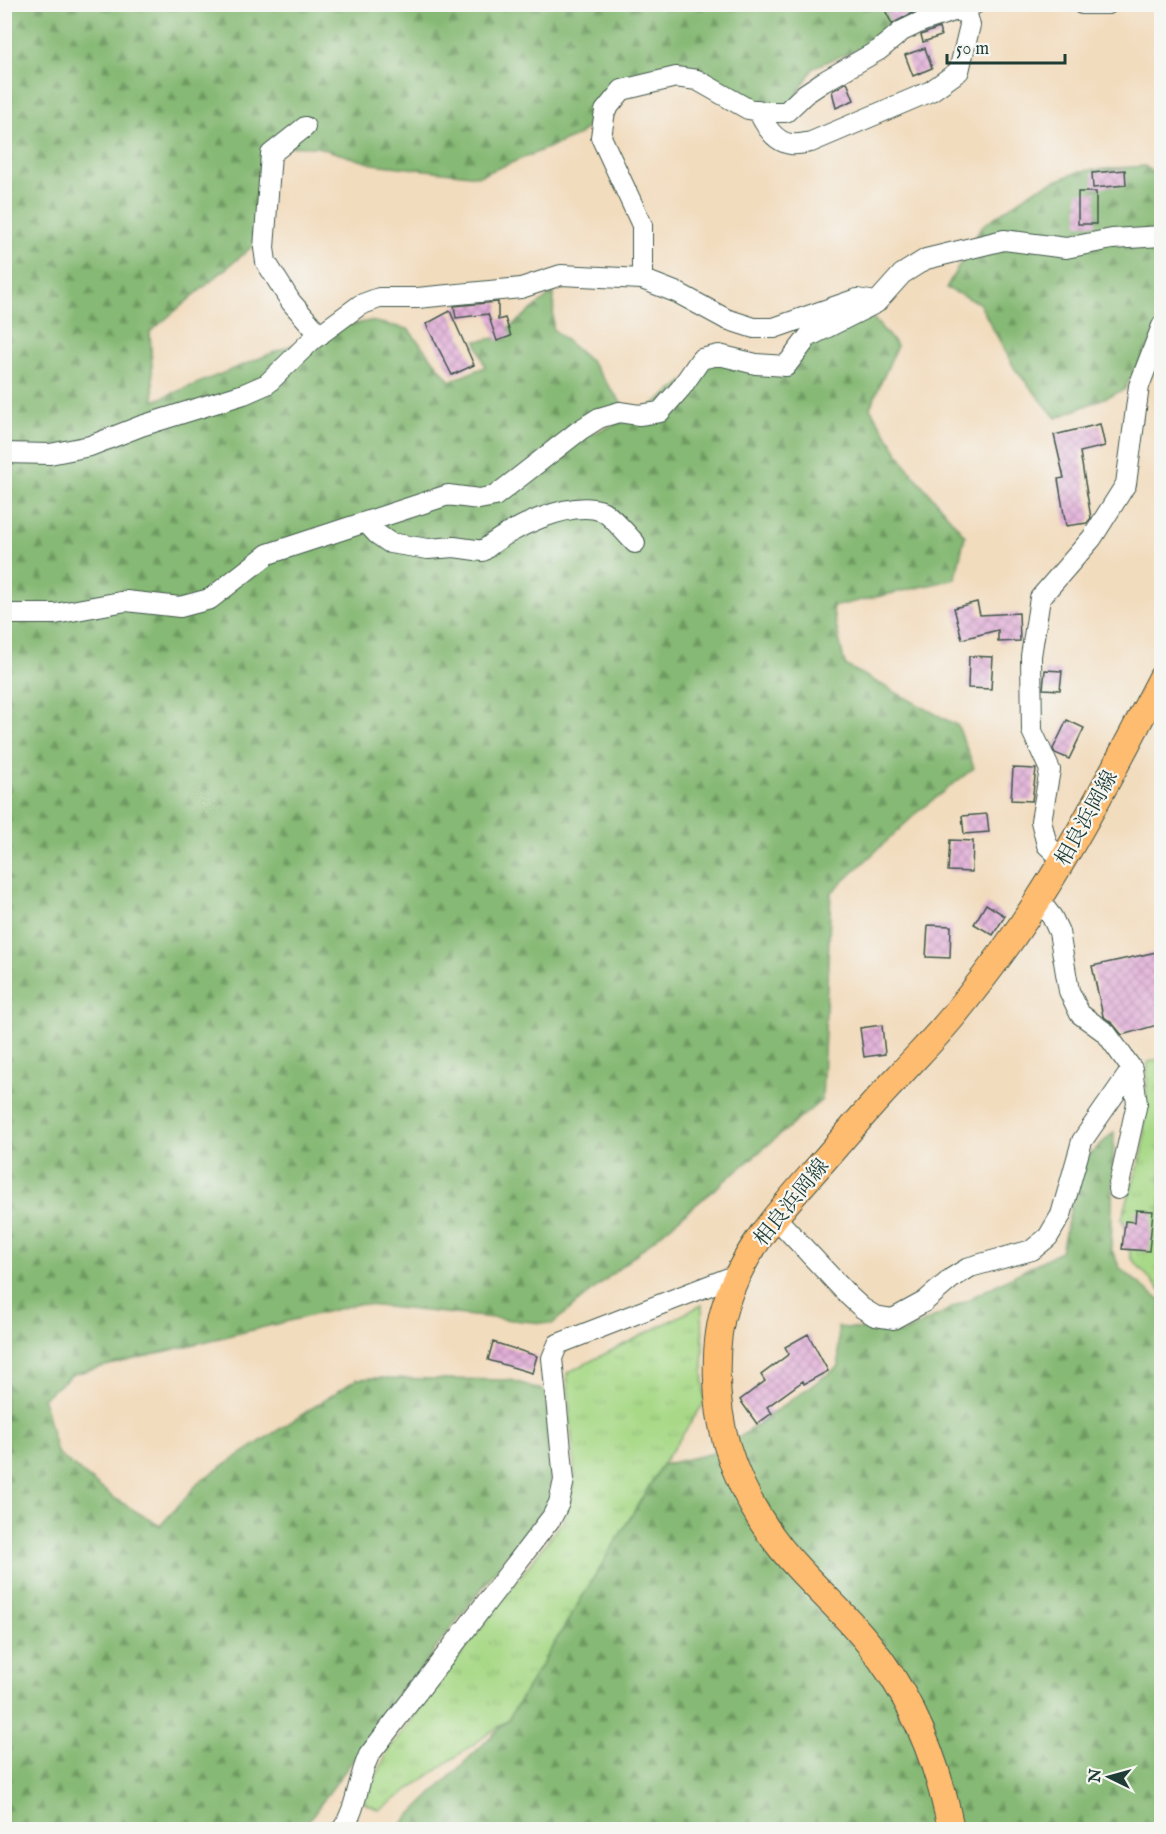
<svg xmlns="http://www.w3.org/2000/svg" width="1166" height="1834" font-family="'IM FELL English','Noto Serif JP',serif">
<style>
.grass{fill:url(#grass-tufts);stroke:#648b5e;stroke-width:1.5}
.forest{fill:url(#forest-firs);stroke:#527b54;stroke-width:1.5}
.building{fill:url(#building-cross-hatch)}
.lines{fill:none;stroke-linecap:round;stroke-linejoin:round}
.minor-casing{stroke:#3f5549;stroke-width:22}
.major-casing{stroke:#3f5549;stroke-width:28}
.minor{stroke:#fff;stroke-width:20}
.major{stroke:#febc70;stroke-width:26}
.labels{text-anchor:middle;stroke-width:4.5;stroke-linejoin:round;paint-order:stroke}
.street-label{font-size:21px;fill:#1f3d34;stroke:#f6f6f2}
</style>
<defs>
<pattern id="grass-tufts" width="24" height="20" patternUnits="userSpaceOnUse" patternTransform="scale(1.5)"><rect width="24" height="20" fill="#a8d987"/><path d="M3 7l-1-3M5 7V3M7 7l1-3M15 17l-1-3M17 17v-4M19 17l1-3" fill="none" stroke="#90bb75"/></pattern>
<pattern id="forest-firs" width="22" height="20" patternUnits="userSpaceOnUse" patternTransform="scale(1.5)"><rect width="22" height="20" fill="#86b974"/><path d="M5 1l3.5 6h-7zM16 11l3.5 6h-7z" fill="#6d9860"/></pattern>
<pattern id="building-cross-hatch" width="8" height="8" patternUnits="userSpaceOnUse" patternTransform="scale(1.5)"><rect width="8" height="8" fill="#e1acd7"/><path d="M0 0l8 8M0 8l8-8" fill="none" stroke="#b68daf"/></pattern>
</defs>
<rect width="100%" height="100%" fill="#f6f6f2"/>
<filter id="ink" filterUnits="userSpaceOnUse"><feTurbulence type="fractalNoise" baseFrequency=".0167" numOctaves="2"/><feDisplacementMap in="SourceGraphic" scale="12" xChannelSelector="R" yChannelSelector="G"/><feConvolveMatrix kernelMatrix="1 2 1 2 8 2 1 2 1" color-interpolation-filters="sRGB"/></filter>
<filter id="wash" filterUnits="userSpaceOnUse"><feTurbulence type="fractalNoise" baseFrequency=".008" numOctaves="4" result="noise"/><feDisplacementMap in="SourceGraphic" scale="24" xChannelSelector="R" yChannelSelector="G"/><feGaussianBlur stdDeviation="1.35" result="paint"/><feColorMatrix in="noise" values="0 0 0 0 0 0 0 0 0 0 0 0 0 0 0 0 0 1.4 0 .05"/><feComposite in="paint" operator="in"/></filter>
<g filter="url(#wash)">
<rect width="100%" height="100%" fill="#f2dcbe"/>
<path class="grass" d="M1161,1059V1291L1131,1258L1122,1218L1143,1151L1148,1062Z
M702,1305L704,1403L662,1465L508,1720L380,1810L364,1803L388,1751L564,1519L575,1477L567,1373Z"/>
<path class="forest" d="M5,5H975L942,15L814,67L786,112L679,69L622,90L579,135L479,176L373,164L317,147L272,146L265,236L150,332L154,401L334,328L370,321L408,329L450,381L485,367L476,341L496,338L554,292L553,329L591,362L623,405L563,445L639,415L719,355L786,366L857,299L897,346L870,408L908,468L965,536L955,579L832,607L845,665L958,726L974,768L921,809L831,893L822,1100L552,1324L358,1304L73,1374L43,1398L57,1453L114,1498L160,1526L201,1480L357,1379L373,1378L511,1380L546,1391L551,1499L445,1636L302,1829L5,1830Z
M1145,166L1161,180V324L1124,390L1056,418L1015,369L979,303L946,288L982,226L1036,189L1080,171Z
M1114,1132L1111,1248L1120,1268L1161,1301V1829L395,1830L508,1720L662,1465L722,1451L724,1448L839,1366L838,1327L904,1333L1061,1251L1081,1163Z"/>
<g id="blocks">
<path class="building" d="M882,4H912L916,11L892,24Z
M939,28L941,36L923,42L921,35Z
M925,48L932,68L913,76L905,55Z
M847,82L854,100L836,108L832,91Z
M1125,170L1126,185L1093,188L1092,173Z
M1078,192H1096V224H1078Z
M498,302V320L505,318L511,336L497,341L488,314L456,318L454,306Z
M450,311L474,365L452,375L426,324Z
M1100,424L1105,446L1080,452L1091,518L1087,523L1066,526L1058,479L1064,478L1054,435Z
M977,602L980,615L1019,613L1020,641L998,642V630L962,639L954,608Z
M969,656L993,657L991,689L968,688Z
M1045,670L1062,671L1060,690L1043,689Z
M1067,720L1084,728L1069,759L1055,753L1053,749Z
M1013,768L1036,769L1032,801L1011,800Z
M987,814L989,832L964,834L962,816Z
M950,840L973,841L972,872L948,871Z
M986,904L1005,916L993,935L974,924Z
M928,925L951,926L950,958L926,957Z
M1161,951V1024L1122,1035L1113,1024L1103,1016L1092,966Z
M882,1025L885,1054L864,1057L860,1028Z
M1136,1210L1153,1211L1149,1251L1122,1249L1125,1221L1135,1222Z
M808,1334L828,1371L804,1384L803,1381L767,1407L772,1413L757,1424L740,1400L765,1381L761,1375L789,1354L785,1347Z
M493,1342L537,1356L532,1373L488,1360Z"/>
</g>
</g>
<g filter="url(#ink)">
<use href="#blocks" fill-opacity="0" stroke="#3f5549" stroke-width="1.5"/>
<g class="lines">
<g class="minor-casing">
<path id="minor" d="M1082,4H1108
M758,110C764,124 774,142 791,144C798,145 805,143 811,142L931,91L959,71L970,25L965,8
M305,127L271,154L264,248L266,262L291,302L320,335
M642,279V225L601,137L605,111L622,90L676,77L697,80L748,109L766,112H786L805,94L823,82L879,50L902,31L923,21L975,4
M4,453L50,454L90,446L141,426L244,394L267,384L311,341L360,305L379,298H417L521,288L561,275L642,279L678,293L726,319L754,328H774L857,299L870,301
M366,522L377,534L390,543L428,549L454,547L483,551C507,529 571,499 602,511C610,514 629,537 635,543
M4,614H55L126,601L180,607L210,599L268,554L448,495L479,499L495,496L580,430L599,418L619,412L639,415L660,412L681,388L701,359L719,355L756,364L786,366L808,337L876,303L902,274L926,259L1004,240L1066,248L1112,239L1162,236
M1064,861L1047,845L1041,821L1050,770L1032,731L1031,656L1040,598L1092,538L1126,484L1139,386L1162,326
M1039,900L1052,917L1059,932L1069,991L1080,1014L1106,1033L1132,1069L1137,1103L1118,1189
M774,1216L849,1296L862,1308L875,1316L893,1319L924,1302L952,1278L970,1267L1032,1250L1048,1237L1061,1215L1082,1141L1132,1069
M342,1830C358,1806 357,1781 369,1755L552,1517L559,1503L564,1480L552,1358L558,1344L739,1274"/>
</g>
<g class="major-casing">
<path id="major" d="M951,1830C938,1761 912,1698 869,1644C848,1617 822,1594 799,1569C766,1534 741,1492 727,1446C715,1405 712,1344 726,1303C745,1245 787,1203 826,1158C850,1130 874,1102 899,1076C917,1056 937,1036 954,1015C971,994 988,972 1004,950C1066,864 1113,771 1162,677"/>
</g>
<use href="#minor" class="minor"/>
<use href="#major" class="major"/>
</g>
</g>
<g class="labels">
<g class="street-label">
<text transform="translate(1086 818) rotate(-61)" y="7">相良浜岡線</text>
<text transform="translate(791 1202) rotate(-51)" y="7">相良浜岡線</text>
</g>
</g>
<rect width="1166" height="1834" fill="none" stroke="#f6f6f2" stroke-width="24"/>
<g transform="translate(1109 1777) rotate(275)" stroke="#f6f6f2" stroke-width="4.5" paint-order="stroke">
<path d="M0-4.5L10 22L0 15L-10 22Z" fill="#1f3d34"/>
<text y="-9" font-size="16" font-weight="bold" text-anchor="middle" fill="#1f3d34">N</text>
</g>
<path d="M947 54v9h118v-9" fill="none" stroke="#1f3d34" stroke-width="3"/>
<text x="956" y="54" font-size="18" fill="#1f3d34" stroke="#f6f6f2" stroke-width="4.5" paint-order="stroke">50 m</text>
</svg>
